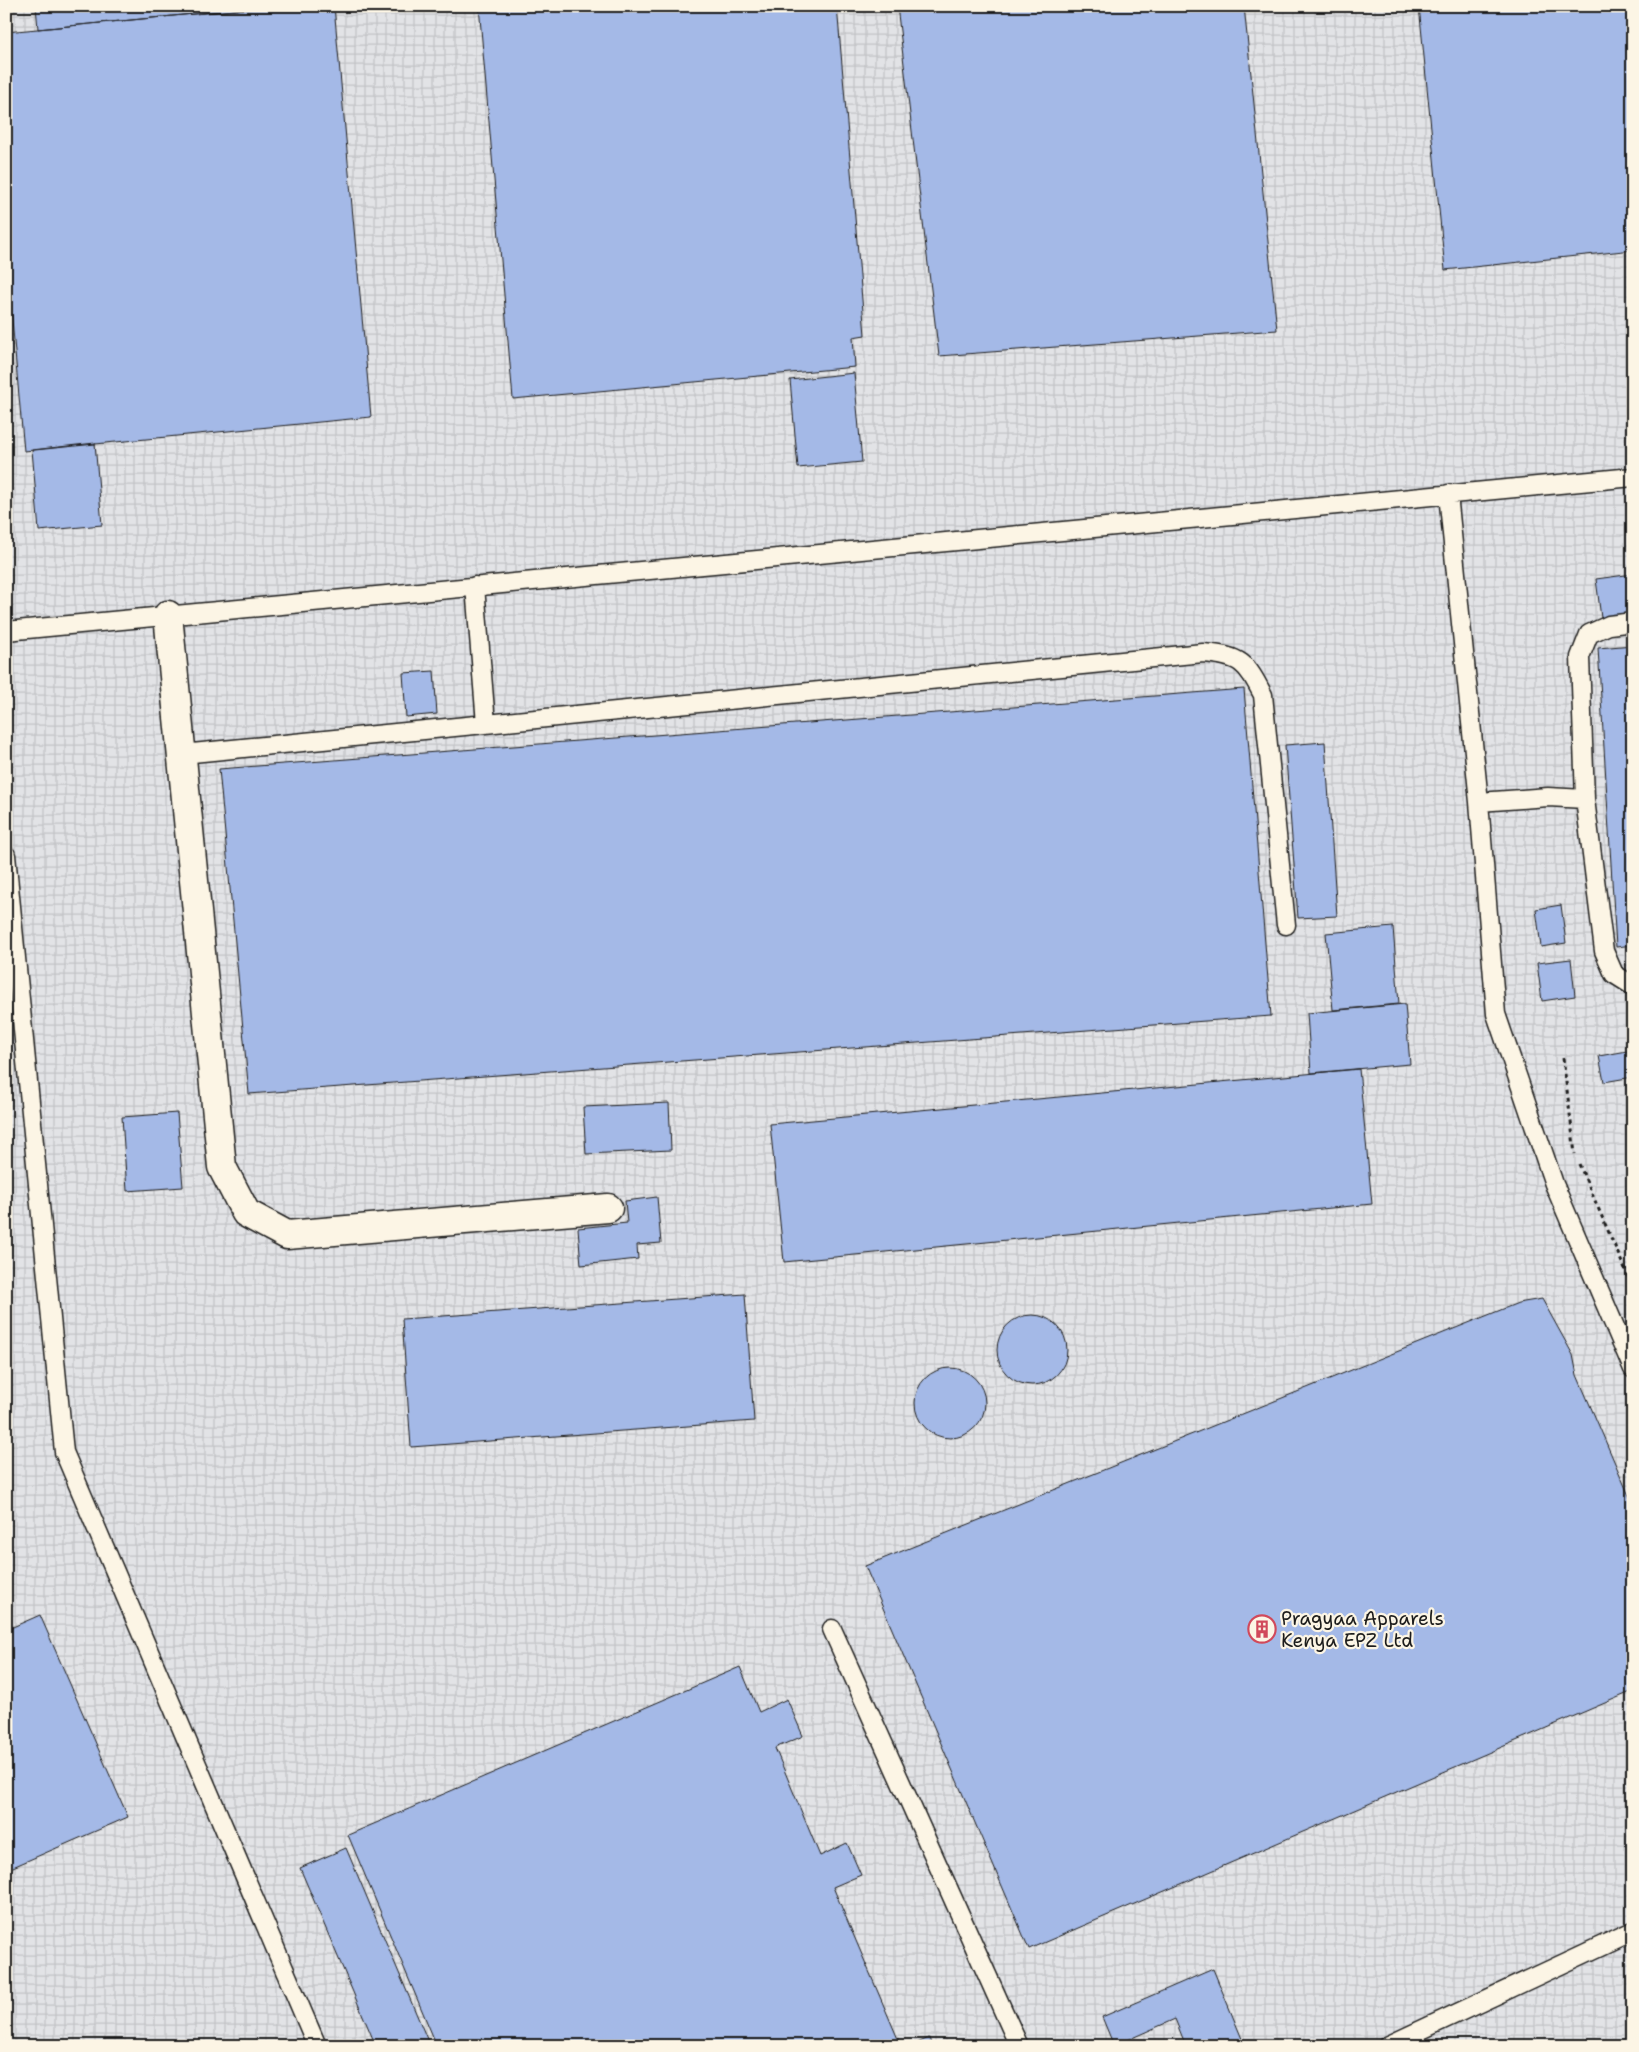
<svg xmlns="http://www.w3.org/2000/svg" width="1639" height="2052" font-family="'Shantell Sans',sans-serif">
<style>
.industrial{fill:url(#industrial-grid)}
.building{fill:#a4b9e7;stroke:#1c1c1c}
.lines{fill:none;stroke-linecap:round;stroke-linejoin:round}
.service-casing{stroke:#1c1c1c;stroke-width:21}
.minor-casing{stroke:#1c1c1c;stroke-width:31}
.path{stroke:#1c1c1c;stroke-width:3;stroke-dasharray:4 4;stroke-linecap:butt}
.service{stroke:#fcf5e5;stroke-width:18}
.minor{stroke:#fcf5e5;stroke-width:28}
.labels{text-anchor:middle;stroke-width:4.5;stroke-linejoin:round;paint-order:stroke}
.poi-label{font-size:19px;fill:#1c1c1c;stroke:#fcf5e5;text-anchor:start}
</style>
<defs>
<pattern id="industrial-grid" width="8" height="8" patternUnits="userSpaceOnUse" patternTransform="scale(1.25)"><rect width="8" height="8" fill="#e2e3e6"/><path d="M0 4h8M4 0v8" fill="none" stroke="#c1c2c5"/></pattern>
</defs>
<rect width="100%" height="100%" fill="#fcf5e5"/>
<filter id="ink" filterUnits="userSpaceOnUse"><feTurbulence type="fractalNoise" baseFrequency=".02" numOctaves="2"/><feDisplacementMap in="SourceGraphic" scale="10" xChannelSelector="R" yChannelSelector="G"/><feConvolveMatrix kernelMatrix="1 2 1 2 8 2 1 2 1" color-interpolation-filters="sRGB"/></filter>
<g filter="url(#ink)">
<path class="industrial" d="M6,6H1633V2046H6Z"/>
<path class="building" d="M36,6H277L38,29Z
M277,6H334L371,417L24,451L6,254V32Z
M479,6H837L865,335L853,337L855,367L513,399Z
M897,6H1244L1277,330L939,356Z
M1419,6H1633V250L1445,270Z
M854,373L862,462L798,468L790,380Z
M95,443L102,525L39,531L32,450Z
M1633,574V614L1601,618L1596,579Z
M1633,645V945L1616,947L1598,648Z
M434,671L437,714L406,717L403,673Z
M1244,689L1271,1016L249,1094L219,769Z
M1325,742L1337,916L1298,918L1285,745Z
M1561,905L1566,943L1541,947L1536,909Z
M1393,927L1399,1004L1333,1010L1326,933Z
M1571,959L1575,996L1542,1001L1537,963Z
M1405,1004L1410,1064L1311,1073L1307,1013Z
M1633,1050V1077L1604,1082L1599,1056Z
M1359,1069L1372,1204L784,1262L770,1124Z
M669,1103L671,1150L586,1154L583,1107Z
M177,1113L183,1187L127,1191L122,1117Z
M657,1197L661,1243L637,1245L638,1259L581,1265L578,1228L627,1223L625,1201Z
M745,1294L754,1421L411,1447L402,1319Z
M1542,1299L1573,1355L1577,1375L1633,1505V1691L1029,1949L865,1566L1518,1303Z
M997 1350a35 35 0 1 1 70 0a35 35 0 1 1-70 0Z
M915 1403a35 35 0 1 1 70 0a35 35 0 1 1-70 0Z
M40,1615L128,1817L6,1870V1630Z
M740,1667L759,1712L787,1699L803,1736L775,1748L820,1856L847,1843L861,1875L833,1887L901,2046H437L348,1835Z
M346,1848L430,2046H376L300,1868Z
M1213,1969L1245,2046H1186L1175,2019L1114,2046L1102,2017Z
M929,2038L932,2046H910Z"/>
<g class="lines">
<g class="service-casing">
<path id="service" d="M1448,494L1479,802L1496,1014L1554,1184L1633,1369
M475,586L486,724
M1633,622L1609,625L1589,634L1580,657L1585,799L1604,951L1614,974L1633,986
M6,631L1633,477
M182,754L1203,653C1241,656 1246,662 1263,695L1286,925
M1479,802L1548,797L1585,799
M6,855L64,1452L317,2046
M832,1629L1019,2046
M1387,2046L1633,1931"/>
</g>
<g class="minor-casing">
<path id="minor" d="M168,615L222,1167L246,1213L287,1235L608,1208"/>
</g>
<path class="path" d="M1563,1058L1575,1154
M1579,1164L1633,1288"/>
<use href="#service" class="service"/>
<use href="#minor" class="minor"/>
</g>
</g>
<defs>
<g id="building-ring" transform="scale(1.4375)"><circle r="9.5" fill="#fcf5e5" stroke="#d1495b" stroke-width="1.5"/><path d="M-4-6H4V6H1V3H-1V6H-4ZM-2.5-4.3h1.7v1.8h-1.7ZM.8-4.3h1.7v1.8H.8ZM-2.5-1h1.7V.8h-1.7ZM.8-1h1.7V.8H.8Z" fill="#d1495b"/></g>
</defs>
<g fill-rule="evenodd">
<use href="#building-ring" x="1262" y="1629"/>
</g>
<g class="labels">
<g class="poi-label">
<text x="1281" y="1625">Pragyaa Apparels<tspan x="1281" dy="22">Kenya EPZ Ltd</tspan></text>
</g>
</g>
<rect width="1639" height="2052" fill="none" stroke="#fcf5e5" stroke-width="25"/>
<rect x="12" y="12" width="1614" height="2027" fill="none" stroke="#1c1c1c" stroke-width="2" filter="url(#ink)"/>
</svg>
